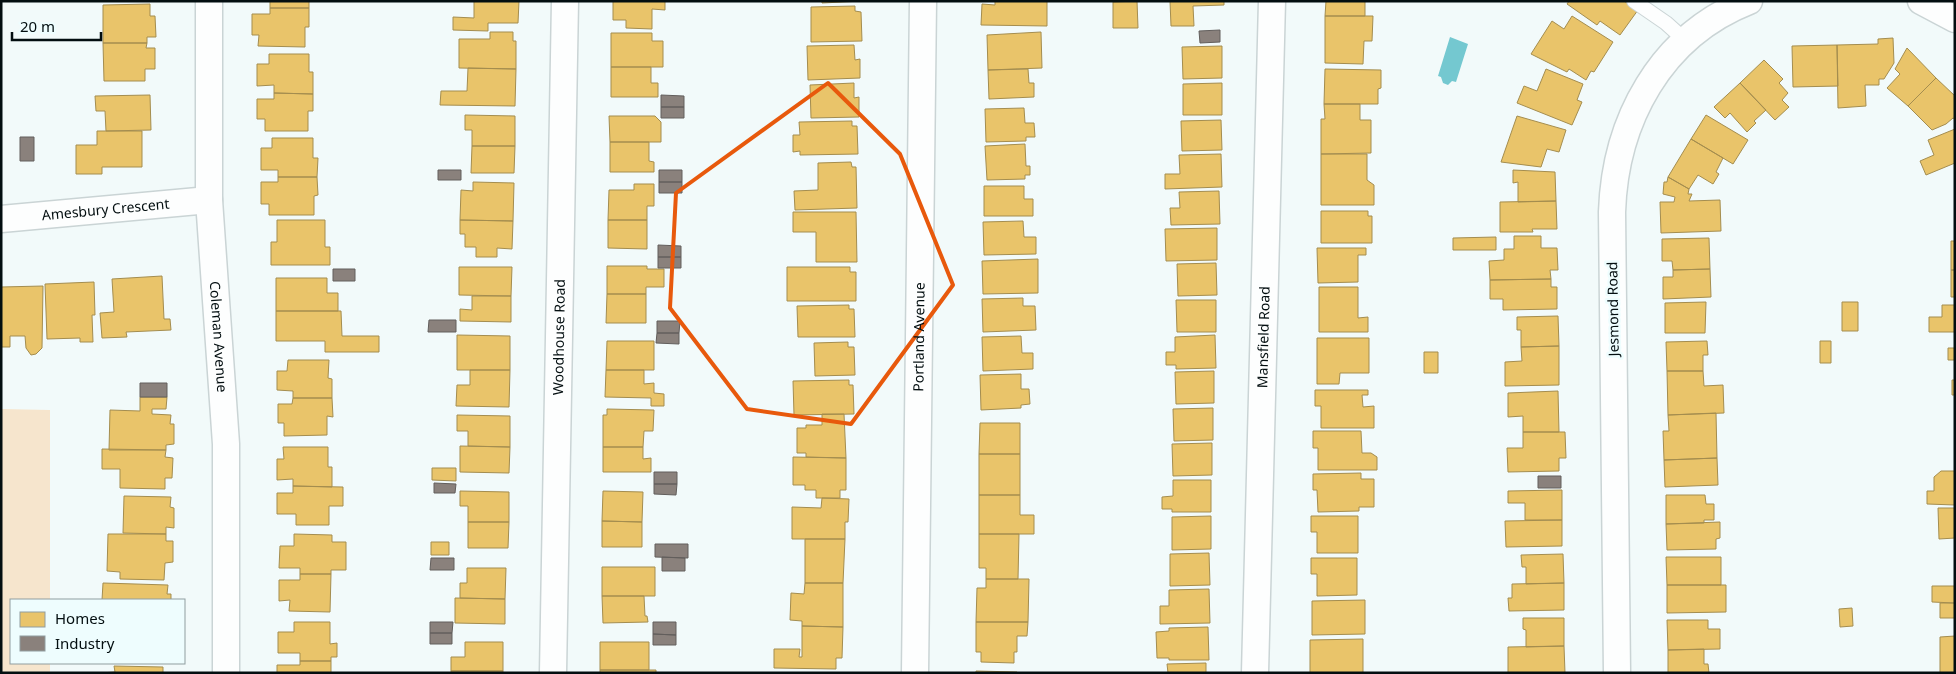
<svg xmlns="http://www.w3.org/2000/svg" width="1956" height="674" font-family="'Noto Sans',sans-serif">
<style>
.green{fill:#f6e5cd}
.water{fill:#74c8d0}
.homes{fill:#e9c46a;stroke:#a48d4f}
.industry{fill:#8a817c;stroke:#625e5c}
.lines{fill:none;stroke-linecap:round;stroke-linejoin:round}
.lane-casing{stroke:#cad4d5;stroke-width:16}
.street-casing{stroke:#cad4d5;stroke-width:29}
.lane{stroke:#fdfefe;stroke-width:14}
.street{stroke:#fdfefe;stroke-width:26}
.marked{fill:none;stroke:#e8590c;stroke-width:4;stroke-linejoin:round}
.labels{text-anchor:middle;stroke-width:5;stroke-linejoin:round;paint-order:stroke}
.street-label{font-size:14px;fill:#030e10;stroke:#eefdfe}
</style>
<rect width="100%" height="100%" fill="#f2fafa"/>
<path class="green" d="M1,409L50,410V600H11V663H50V673H1Z"/>
<path class="water" d="M1450,37L1468,44L1456,82L1452,81L1448,85L1443,83L1441,77L1438,76Z"/>
<path class="homes" d="M263,1H309V8H270V1Z
M474,1H519L518,23H488V31L453,30V17L474,18Z
M613,1H665V10L652,9V29L626,28V20H613Z
M822,1H862L822,3Z
M995,1H1047V26L981,25L982,4L995,5Z
M1137,1L1138,28H1113V2Z
M1170,1H1224V5L1193,6L1194,26H1171Z
M1326,1H1365V16H1325Z
M1569,1H1624L1638,10L1620,35L1600,21L1597,25L1567,4Z
M150,4V16H155L156,37H147V43H103V5Z
M855,6V11L861,12L862,41L811,42V7Z
M270,8H309V27H305V47L258,46L259,35H252V14H270Z
M1325,16H1373L1372,41H1364L1363,64L1325,63Z
M1572,16L1613,42L1594,72L1591,71L1586,80L1569,69L1567,72L1531,54L1552,21L1564,29Z
M490,32H513V41H516V69L459,68V39H490Z
M1041,32L1042,68L988,70L987,35Z
M611,33H652V41H663V67H611Z
M1893,38L1894,63L1884,79H1879V85H1865L1866,106L1838,108L1837,45L1878,44V39Z
M103,43H147L146,48H155V69H145V81H104Z
M854,45L855,60L860,59V78L808,80L807,46Z
M1837,45L1838,86L1793,87L1792,46Z
M1222,46V78L1183,79L1182,47Z
M1907,48L1936,78L1908,106L1887,88L1900,74L1895,69Z
M269,54H309V72H313V94L274,93V85L257,86V64H269Z
M1764,60L1783,79L1779,83L1788,93L1782,100L1789,107L1775,120L1740,83Z
M611,67H651V83H658V97H611Z
M468,68L516,69L515,106L440,105L441,91H467Z
M1028,69L1029,83H1034V97L989,99L988,70Z
M1325,69L1381,70V88L1378,89V104H1324Z
M1546,69L1583,84L1577,100L1582,102L1572,125L1517,103L1524,86L1537,91Z
M1936,78L1955,96V119L1953,118L1946,124L1932,130L1908,106Z
M854,83V98L859,97V117L811,118L810,85Z
M1222,83V115H1183V84Z
M1740,83L1766,110L1754,121L1756,123L1747,132L1730,113L1725,118L1714,107Z
M274,93L313,94V111H308V131H265V119H257V99H274Z
M150,95L151,130L106,131L105,111H96L95,96Z
M1324,104H1360V120H1371V153L1321,154V119H1325Z
M1024,108L1025,123H1034L1035,137H1026V141L986,142L985,109Z
M465,115L515,116V146H472V130H465Z
M1706,115L1748,140L1733,164L1691,139Z
M609,116H655L661,122V142H610Z
M1517,116L1566,130L1559,152L1547,149L1541,167L1501,162Z
M1221,120L1222,150L1182,151L1181,121Z
M852,121V126H857L858,154L800,155V151L793,152V135H800L799,122Z
M1955,129V163L1926,175L1920,161L1934,155L1928,140Z
M97,131H142V167H102V174H76V145H97Z
M272,138H313V158H318L317,177H278V170H261V148H272Z
M1691,139L1723,158L1716,172L1719,174L1713,184L1698,175L1689,189L1668,177Z
M610,142H649V161L654,162V172H610Z
M1025,144L1026,166H1030V175H1025V179L987,180L985,146Z
M472,146H515L514,173H471Z
M1221,154L1222,187L1165,189V174H1180L1179,155Z
M1321,154H1367V180L1374,185V205H1321Z
M851,162L852,167H856L857,208L795,210L794,191L818,190V163Z
M1513,170L1555,172L1556,201L1518,202V182L1513,183Z
M278,177H317L318,195L314,196V215H269V204H261V182H278Z
M1668,177L1689,189L1688,194H1692L1689,201L1720,200L1721,231L1661,233L1660,202H1674L1675,197L1663,194L1664,182H1667Z
M473,182L514,183L513,221L460,220L461,190L473,191Z
M634,184H654V206H647V220H608L609,190H634Z
M984,186H1024V199H1033V216H984Z
M1219,191L1220,224L1171,225L1170,208H1180L1179,192Z
M1556,201L1557,229H1532L1533,232H1500V202Z
M1321,211H1368V216H1372V243H1321Z
M793,212H856L857,262H816V232H793Z
M277,220H325V247H330V265H271V242H277Z
M460,220L513,221L512,249L497,248V257H476V247H465V234H460Z
M608,220H647V249L608,248Z
M1023,221L1024,237H1036V254L984,255L983,222Z
M1217,228V260L1166,261L1165,229Z
M1514,236H1541V248H1557L1558,270H1550L1551,279L1490,280L1489,261L1504,260V249H1514Z
M1496,237V250H1453V238Z
M1709,238L1710,269L1673,270L1672,261H1662V239Z
M1951,241H1955V270H1951Z
M1317,248H1366V255H1358V282L1318,283Z
M1038,259V293L983,294L982,261Z
M1216,263L1217,295L1178,296L1177,264Z
M607,266H647V269H664V287H646V294H607Z
M459,267H512L511,296L459,295Z
M787,267H850V272H856V301H787Z
M1710,269L1711,297L1663,299V277H1673V270Z
M1951,270H1955V297H1951Z
M162,276L164,319H170L171,330L126,332L127,337L102,338L100,313L114,312L112,279Z
M276,278H327V293H338V311H276Z
M1551,279V287H1557V309L1503,310V299H1490V280Z
M94,282L95,315H92L93,342H80V338L47,339L45,284Z
M43,286L42,348L36,354L31,355L26,348L25,336H10V347H1V287Z
M1319,287H1358V318L1368,317V332H1319Z
M607,294H646V323H606Z
M472,296H511V322L460,321V309L472,310Z
M1023,298V306H1035L1036,330L983,332L982,299Z
M1176,300H1216V332H1177Z
M1706,302L1705,333H1665V303Z
M1842,302H1858V331H1842Z
M849,305V309H854L855,337H798L797,306Z
M1942,305H1955V332H1929V317H1942Z
M276,311H341L342,336H379V352H325V341H276Z
M1558,316L1559,346L1521,347V330H1517V317Z
M457,335L510,336V370H457Z
M1215,335L1216,368L1176,369V365H1166V352H1175V337Z
M1021,336L1022,353H1033V369L983,371L982,337Z
M1317,338H1369V373H1340L1339,384H1317Z
M607,341H654V370H606Z
M1707,341L1708,355H1703V371H1667L1666,342Z
M1820,341H1831V363H1820Z
M848,342V347H854L855,375L815,376L814,343Z
M1559,346V385L1505,386V362L1522,361L1521,347Z
M1948,348H1955V360H1948Z
M1424,352H1438V373H1424Z
M288,360H329L328,378L332,379V398H293V391L277,390V371H287Z
M470,370H510L509,407L456,406L457,385H470Z
M606,370H644V384L654,383V393L664,394V406H651V398L605,397Z
M1214,371V403L1176,404L1175,372Z
M1667,371H1703L1704,386L1723,385L1724,413L1668,415Z
M1021,374V389H1029L1030,404L1021,405V408L981,410L980,375Z
M849,380V385H853L854,414L794,415L793,381Z
M1952,380H1955V395H1952Z
M1315,390H1368V395H1362L1363,407L1374,406V428H1321V406H1315Z
M1558,391L1559,432H1523V416L1508,417V393Z
M140,397H167L166,409H152V414L171,415L170,424H174V444L166,445V450H109L110,410L140,411Z
M293,398H332L333,417L327,416V435L284,436V423H278V404H292Z
M1213,408V440L1174,441L1173,409Z
M607,409L654,410L653,431H644L643,447H603V415H607Z
M1716,413L1717,458L1664,460L1663,431H1669L1668,415Z
M822,414H844L846,458L806,457V453H797V428H806V425H822Z
M457,415L510,416V447L468,446V431H457Z
M980,423H1020V454H979Z
M1313,431H1361L1362,453H1371L1377,457V470H1318V448H1313Z
M1523,432H1565L1566,458H1559V471L1508,472L1507,448H1523Z
M1212,443V475L1173,476L1172,444Z
M460,446L510,447L509,473L460,472Z
M283,447H328V467H332V487L293,486V479L277,480V459H284Z
M603,447H643V459L651,458V472H603Z
M102,449L166,450L165,457L173,458L172,478H165V489L120,488V469H102Z
M979,454H1020V495H979Z
M793,457L846,458V490H840V498H816V490H805V485H793Z
M1717,458L1718,485L1665,487L1664,460Z
M432,468H456V481L432,480Z
M1941,471H1955V505L1927,504V491H1934V477Z
M1361,473V479H1374V507H1359V511L1318,512L1317,490H1313V474Z
M1173,480H1211V512H1172V509H1162V497L1173,496Z
M293,486L343,487V506H329V525H296V514H277V493H293Z
M1562,490V520H1525V503H1508V491Z
M460,491L509,492V522H468V506H460Z
M603,491L643,492L642,522L602,521Z
M979,495H1020V515H1034V534H979Z
M1666,495H1705L1706,504H1714V520H1704V523L1666,524Z
M124,496L171,497L170,507L174,508V528L166,527V534L123,533Z
M822,498L849,499L848,522H845V539H792V507L821,508Z
M1938,508H1955V538L1939,539Z
M1211,516V549L1172,550V517Z
M1311,516H1358V553H1317V532H1311Z
M1562,520V546L1506,547L1505,521Z
M602,521L642,522V547H602Z
M468,522H509L508,548H468Z
M1720,522V538L1716,539V549L1667,550L1666,524Z
M108,534H166V541H173V562L165,563L164,580L120,579V572L107,571Z
M294,534L332,535V542H346V570H331V574H300V568H279L280,546H294Z
M979,534H1019L1018,579H986V568H979Z
M805,539H845L843,583H805Z
M431,542H449V555H431Z
M1209,553L1210,585L1170,586V554Z
M1563,554L1564,583L1526,584V567H1522L1521,555Z
M1666,557H1721V585H1667Z
M1311,558H1357V595L1317,596V574H1311Z
M602,567H655V596H602Z
M467,568H506L505,599L460,598V583H467Z
M300,574H331L330,612L289,611L290,600L279,601V580H300Z
M986,579H1029L1028,622H976L977,588H986Z
M103,583L168,585L167,594H171V600H102Z
M805,583H843V627L802,626V621L790,620L791,593L804,594Z
M1564,583V610L1509,611L1508,598H1512V584Z
M1667,585H1726V612L1667,613Z
M1932,586H1955V603L1932,602Z
M1209,589L1210,623L1160,624V606H1169V590Z
M602,596H644L645,616H647L648,622L603,623Z
M455,598L505,599V624L455,623Z
M1365,600V634L1312,635V601Z
M1940,603H1955V618H1940Z
M1852,608L1853,626L1840,627L1839,609Z
M1523,618H1564V646L1526,647V630L1523,629Z
M1667,620H1708V629H1720V649L1668,650Z
M294,622H330V644L337,643V657H331V661H300V653H278V632H294Z
M976,622H1028L1027,636H1017V652H1014V663L981,662V652H976Z
M802,626L843,627L842,658H836V669L774,668V649H800L799,657H802Z
M1208,627L1209,660H1169V658H1157L1156,632L1169,631V628Z
M1955,636V673H1940V637Z
M1363,639V673H1310V640Z
M465,642H503V671H451V657H465Z
M600,642H649V670H600Z
M1564,646L1565,673H1508V647Z
M1704,649V664H1708L1709,673H1668V650Z
M300,661H331V673H277V665H300Z
M1206,663V673H1168L1167,664Z
M114,666L163,667V673H100L115,672Z
M600,670H656V673H600Z
M451,671H503V673H451Z
M976,671L1017,672V673H976Z"/>
<path class="industry" d="M1220,30V42L1200,43L1199,31Z
M661,95L684,96V107H661Z
M661,107H684V118H661Z
M20,137H34V161H20Z
M438,170H461V180H438Z
M659,170H682V182H659Z
M659,182H682V193H659Z
M658,245L681,246V257H658Z
M658,257H681V268H658Z
M333,269H355V281H333Z
M429,320H456V332H428Z
M657,321H680L679,333H657Z
M657,333H679V344L656,343Z
M140,383H167V397H140Z
M654,472H677V484H654Z
M1538,476H1561V488H1538Z
M434,483L456,484L455,493H434Z
M654,484H677L676,495L654,494Z
M655,544H688V558L655,557Z
M662,557L685,558V571H662Z
M431,558H454V570H430Z
M430,622H453L452,633H430Z
M653,622H676V635L653,634Z
M430,633H452V644H430Z
M653,634L676,635V645H653Z"/>
<g class="lines">
<g class="lane-casing">
<path id="lane" d="M1634,1L1666,23L1686,41"/>
</g>
<g class="street-casing">
<g id="street">
<path id="s1" d="M209,1V200L226,444V673"/>
<path d="M1921,1L1955,19"/>
<path id="s2" d="M1,219L209,200"/>
<path id="s3" d="M553,673L565,1"/>
<path id="s4" d="M915,673L923,1"/>
<path id="s5" d="M1255,673L1272,1"/>
<path d="M1617,673L1612,212C1615,121 1660,36 1749,1"/>
</g>
</g>
<use href="#lane" class="lane"/>
<use href="#street" class="street"/>
</g>
<path class="marked" d="M828,83L900,154L953,285L851,424L747,409L670,308L676,193Z"/>
<g class="labels">
<g class="street-label">
<text dy="5" stroke="none"><textPath href="#s2" startOffset="105">Amesbury Crescent</textPath></text>
<text transform="translate(1613 309) rotate(-91)" y="5">Jesmond Road</text>
<text dy="5" stroke="none"><textPath href="#s1" startOffset="336">Coleman Avenue</textPath></text>
<text dy="5" stroke="none"><textPath href="#s3" startOffset="336">Woodhouse Road</textPath></text>
<text dy="5" stroke="none"><textPath href="#s4" startOffset="336">Portland Avenue</textPath></text>
<text dy="5" stroke="none"><textPath href="#s5" startOffset="336">Mansfield Road</textPath></text>
</g>
</g>
<rect width="1956" height="674" fill="none" stroke="#030e10" stroke-width="5"/>
<rect x="10" y="599" width="175" height="65" fill="#eefdfe" stroke="#909d9f"/>
<rect x="20" y="612" width="25" height="15" fill="#e9c46a" stroke="#909d9f"/>
<text x="55" y="624" font-size="15" fill="#030e10">Homes</text>
<rect x="20" y="636" width="25" height="15" fill="#8a817c" stroke="#909d9f"/>
<text x="55" y="649" font-size="15" fill="#030e10">Industry</text>
<path d="M12 32v8h89v-8" fill="none" stroke="#030e10" stroke-width="2.5"/>
<text x="20" y="32" font-size="15" fill="#030e10" stroke="#eefdfe" stroke-width="4" paint-order="stroke">20 m</text>
</svg>
